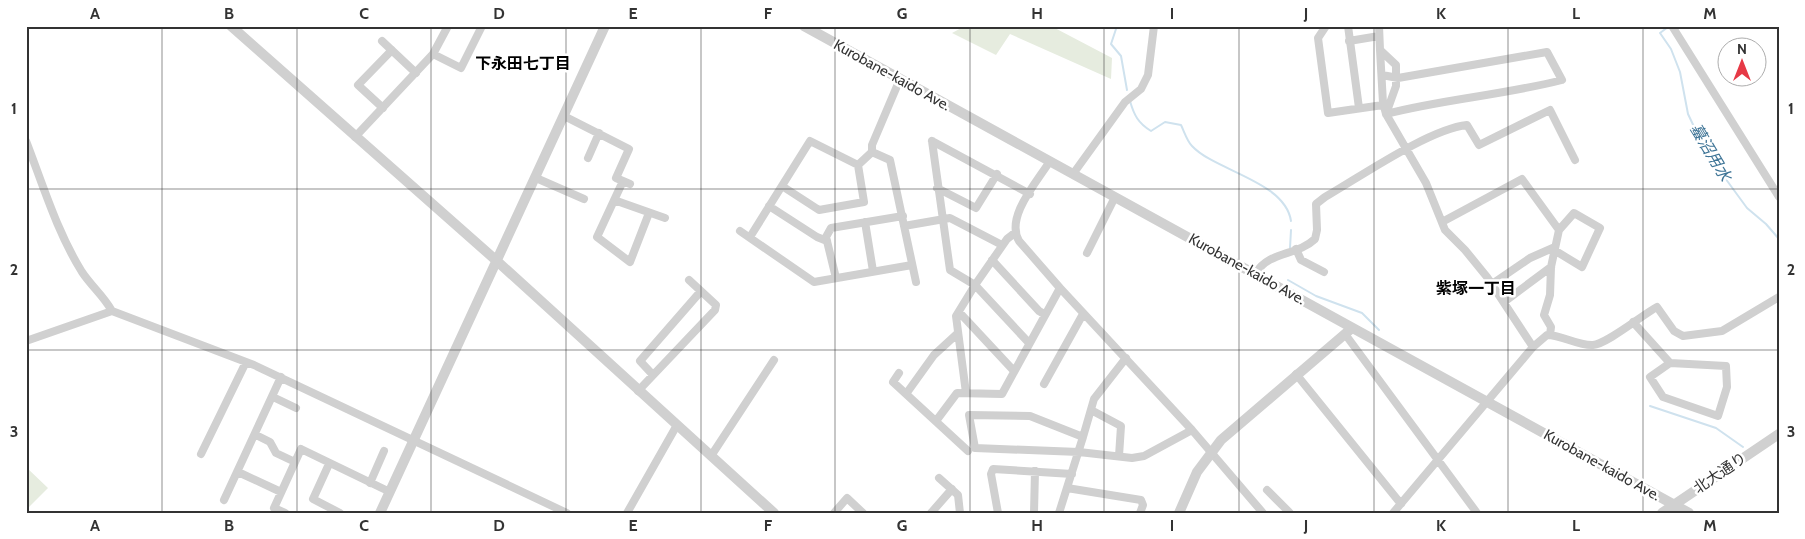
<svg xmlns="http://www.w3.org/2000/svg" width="1805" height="539" font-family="Cabin,'Noto Sans JP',sans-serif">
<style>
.green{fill:#e6ecdf}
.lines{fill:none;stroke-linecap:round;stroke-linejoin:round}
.stream{stroke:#cfe2ee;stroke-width:2}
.minor{stroke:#d0d0d0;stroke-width:8}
.tertiary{stroke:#d0d0d0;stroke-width:10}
.grid{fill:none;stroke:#333;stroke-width:1;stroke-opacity:0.55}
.labels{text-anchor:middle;stroke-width:5;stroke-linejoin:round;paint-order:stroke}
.street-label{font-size:15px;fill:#333;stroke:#fff}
.neighbourhood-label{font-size:16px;font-weight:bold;fill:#000;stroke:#fff}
.water-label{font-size:16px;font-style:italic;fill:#3f7597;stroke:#fff}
.neatline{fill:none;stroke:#333;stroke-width:2}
.grid-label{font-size:16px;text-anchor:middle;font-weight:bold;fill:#333}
</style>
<rect width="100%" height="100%" fill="#fff"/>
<path class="green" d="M965,26H1051L1112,58L1111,79L1010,34L996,55L952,33Z
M26,467L48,488L26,510Z"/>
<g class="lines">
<path class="stream" d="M1117,26L1111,44L1121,56L1127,90
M1668,27L1660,33L1671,49L1680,72L1688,114L1706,152L1747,208L1766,224L1779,239
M1130,101C1134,115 1138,123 1151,131L1165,122L1181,125C1184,131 1187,141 1192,146C1215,171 1285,181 1291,221
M1290,248L1291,230
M1288,280L1316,296L1362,313L1379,330
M1650,406L1716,428L1743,447"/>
<path class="minor" d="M1326,26L1318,38L1328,113L1383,105
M1348,26L1359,108
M1379,26L1380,50L1396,65V86L1386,114
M1672,26L1779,197
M382,41L416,73
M1349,41L1379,36
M1380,50L1383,103L1386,114L1426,183L1445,230L1465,250L1487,277L1533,347
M433,54L461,68L482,26
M1382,75L1398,78L1547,52L1562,80C1504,95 1444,99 1386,114
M900,79L872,145V152L890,160L916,282
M383,108L358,85L392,50
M564,116L629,149L616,178L630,184
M355,137L433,54L448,26
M26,141C43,185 57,232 82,272C92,287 103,295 112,311
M932,141L950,270L975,285L1007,239L1016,232
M932,141L1030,194
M588,158L599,133
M1050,161C1037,182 1005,217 1019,241L1060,288L1192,430L1263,513
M1073,174L1125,102L1141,89L1148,75L1154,26
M536,178L584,199
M623,181L597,237L630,262L649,213
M782,186L819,210L864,202L858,165L872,152
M937,188L976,208L997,174
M614,200L665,218
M769,206L817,237L827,241
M865,222L873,271
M1442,222L1522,179L1559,230
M904,226L950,218L1002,245
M740,231L814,282L912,265
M750,237L810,141L858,165
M1296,249L1301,260L1324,272
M1087,253L1115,197
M992,260L1039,311L1044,314
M1256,273C1269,251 1297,256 1315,239L1317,230L1316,204L1325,197C1360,177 1429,129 1467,125L1479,145L1550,110L1575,160
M836,278L826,237L831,228L903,216
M1492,284L1530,258L1555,247
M1504,302L1551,267
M959,312L1014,371
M1633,322L1670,363L1726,366L1727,387L1718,416L1663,397L1650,377L1670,363
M1345,334L1477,513
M1550,335L1551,327L1544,315L1550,295L1551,267L1559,230L1574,213L1600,228L1582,267L1554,250
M26,341L112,311L254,365L567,513
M1126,358L1094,399L1083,437L1030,416L969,415L975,448L1079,452L1132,458L1144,456L1192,430
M899,373L893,382L968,451
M1296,374L1401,504
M653,375L640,361L701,291
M1044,384L1083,314
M638,391L715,310L716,305L689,280
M966,393L956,316L975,285L1029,343
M906,394L934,355L958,333
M273,397L296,408
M1091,410L1121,426L1119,456
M936,421L957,393L1002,394L1060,288
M256,435L270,442L276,453L295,462
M201,454L246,362
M711,456L774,360
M329,464L313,499L340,513
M238,472L281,492
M939,478L958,495L960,513
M370,483L384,451
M1067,488L1141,500L1143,505L1140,513
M1267,490L1290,513
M224,500L281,377
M285,513L274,508L301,449L390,492
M627,513L677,425
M834,513L847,498L863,513
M931,513L952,489
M998,513L991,474L993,469L1072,474
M1034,513L1035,471
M1059,513L1083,437
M1393,513L1533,347L1547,335C1562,335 1578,346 1593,345C1607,344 1642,315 1657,307L1674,331L1683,336L1722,331L1779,297"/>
<path class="tertiary" d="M231,26L498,262L774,513
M804,26L1689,513
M380,513L605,26
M1179,513L1197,472L1221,440L1352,328
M1662,513L1779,434"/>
</g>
<path class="grid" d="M162,26V513M297,26V513M431,26V513M566,26V513M701,26V513M835,26V513M970,26V513M1104,26V513M1239,26V513M1374,26V513M1508,26V513M1643,26V513M26,189H1779M26,350H1779"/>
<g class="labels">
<g class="street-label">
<text transform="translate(892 75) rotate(29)" y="5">Kurobane-kaido Ave.</text>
<text transform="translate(1247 269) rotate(29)" y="5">Kurobane-kaido Ave.</text>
<text transform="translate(1602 465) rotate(29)" y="5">Kurobane-kaido Ave.</text>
<text transform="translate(1720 473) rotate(-34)" y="5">北大通り</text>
</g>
<g class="neighbourhood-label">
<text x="523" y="69">下永田七丁目</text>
<text x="1476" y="294">紫塚一丁目</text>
</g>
<g class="water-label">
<text transform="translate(1711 152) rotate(59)" y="6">蟇沼用水</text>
</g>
</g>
<rect width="1805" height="539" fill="none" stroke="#ffffff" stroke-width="55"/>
<g transform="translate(1742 62)"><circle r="24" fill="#ffffff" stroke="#adadad"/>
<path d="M0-4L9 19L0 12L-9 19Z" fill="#e63946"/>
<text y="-8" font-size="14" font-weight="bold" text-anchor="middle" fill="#333333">N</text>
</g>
<rect x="28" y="28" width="1750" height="484" class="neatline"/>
<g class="grid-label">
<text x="95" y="19">A</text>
<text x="229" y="19">B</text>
<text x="364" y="19">C</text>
<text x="499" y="19">D</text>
<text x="633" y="19">E</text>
<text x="768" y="19">F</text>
<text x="902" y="19">G</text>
<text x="1037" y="19">H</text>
<text x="1172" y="19">I</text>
<text x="1306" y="19">J</text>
<text x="1441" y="19">K</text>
<text x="1576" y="19">L</text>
<text x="1710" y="19">M</text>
<text x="14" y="114">1</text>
<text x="1791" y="114">1</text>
<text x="14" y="275">2</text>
<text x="1791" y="275">2</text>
<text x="14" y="437">3</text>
<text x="1791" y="437">3</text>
<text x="95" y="531">A</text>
<text x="229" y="531">B</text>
<text x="364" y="531">C</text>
<text x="499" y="531">D</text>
<text x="633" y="531">E</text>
<text x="768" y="531">F</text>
<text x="902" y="531">G</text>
<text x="1037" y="531">H</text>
<text x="1172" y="531">I</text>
<text x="1306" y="531">J</text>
<text x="1441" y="531">K</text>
<text x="1576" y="531">L</text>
<text x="1710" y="531">M</text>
</g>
</svg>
